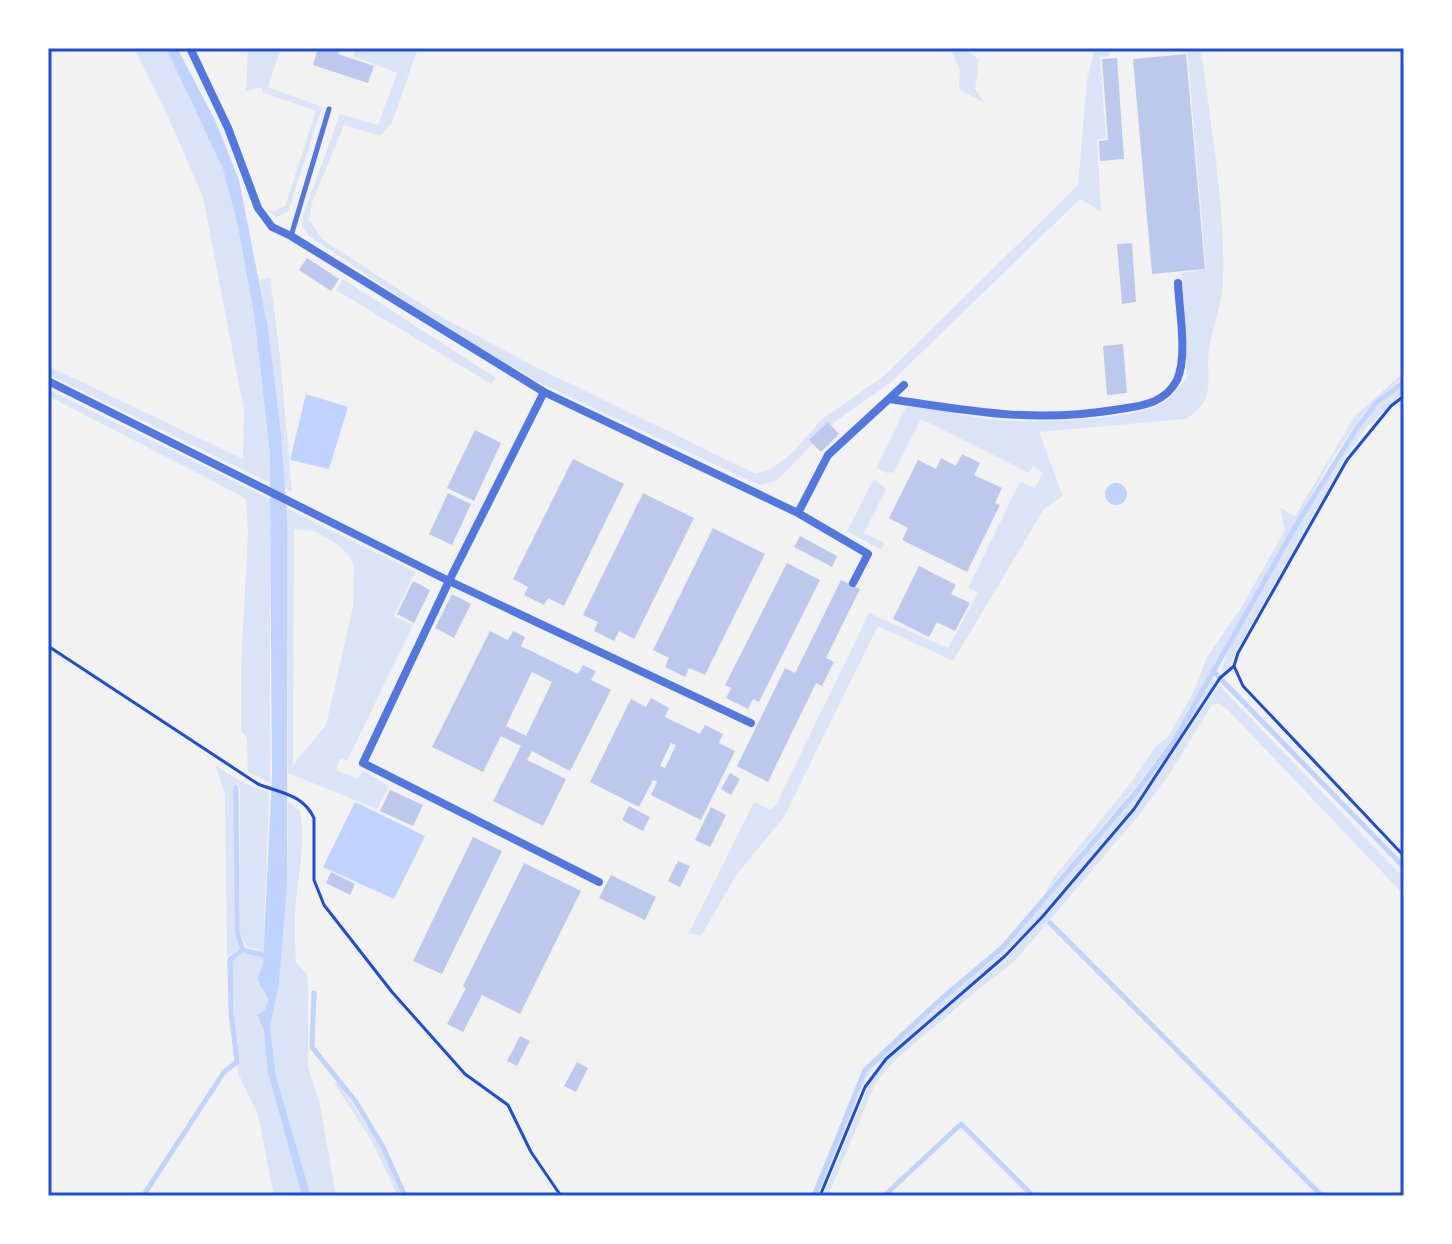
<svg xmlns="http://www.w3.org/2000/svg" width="1452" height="1244" font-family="'Fira Sans',sans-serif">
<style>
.green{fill:#dbe4f7;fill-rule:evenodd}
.water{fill:#bfd3fe}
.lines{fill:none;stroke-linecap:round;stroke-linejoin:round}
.stream{stroke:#bfd3fe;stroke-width:5}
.building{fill:#bdc9ec;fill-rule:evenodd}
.path{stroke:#1d4ed8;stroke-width:3}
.service{stroke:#5277de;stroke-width:5}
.minor{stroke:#5277de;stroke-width:8}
.neatline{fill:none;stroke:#1d4ed8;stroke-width:3}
</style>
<rect width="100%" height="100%" fill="#f2f2f2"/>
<path class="green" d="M134,48H166L223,169L238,227L254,314L270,454V483L48,374V366L243,459L244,411L203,197L165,110Z
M248,48H281L268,87L322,107L288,212L276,217L267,210L274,211L285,206L316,111L262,92L263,87L246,91Z
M356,48H418L392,123L380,136L344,125L312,203L309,220L323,240L443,318L536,367L756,474L773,468L792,453L822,419L884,376L1078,185L1087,80L1095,48H1109V56L1100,57L1106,138L1097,140L1101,211L1080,199L890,383L833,423L776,481L759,485L544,385L447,329L309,236L303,228L302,218L340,114L378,125L397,73L353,56Z
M950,48H964L979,60L975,89L985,103L959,89L960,70Z
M1187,48H1199L1203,63C1212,136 1226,211 1223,283C1222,306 1212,327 1209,349C1205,379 1218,401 1185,419L1039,432L1063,496L1044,509L953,661L878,626L784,817L737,874L701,936L689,933L754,802L771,810L777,803L869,613L948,648L978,593L968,588L1020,482L1035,488L1043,473L1033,466L1029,473L921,419L894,472L887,473L876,468L906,407C937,406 967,418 997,420C1038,423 1119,421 1156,406C1170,401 1179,389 1187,377L1181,273L1206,269Z
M270,278L280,356L292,492L285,488L268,328L259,280Z
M343,279L496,378L491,384L336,290Z
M1404,372V377L1365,411L1332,459L1172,739L1133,790L1045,893L1054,877L1130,784L1156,746L1168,737L1193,693L1207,657L1241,608L1285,530L1280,508L1295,516L1355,416Z
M1404,385V392L1366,428L1345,458L1233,657L1230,667L1222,672C1221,643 1337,464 1359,428L1378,405Z
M48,389L270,499V783L248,772L247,738L241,731V667L248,532L246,500L240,495L48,396Z
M874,479L886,489L864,533L884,543L881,550L847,531Z
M286,508L415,572L394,616L413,625L347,761L341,758L336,770L357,779L363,771L389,786L377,809L288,773ZM294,529L314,531L334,542L347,553L354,566L353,607L326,725L293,765Z
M1212,677L1215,682L1159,771L1131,809L1041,915L1003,955L873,1068L860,1090L850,1123L818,1196H815L867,1071L941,1001L1004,948L1138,793L1176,740Z
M1219,685L1404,878V895L1228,710L1218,703L1212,705L1170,773L1139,815L1015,961L975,992L894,1061L875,1084L828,1196H823L872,1077L887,1060L1007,958L1043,918L1135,810Z
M215,765L245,784L269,792L263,964L257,979L268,999L265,1010L257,1016L264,1031L268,1073L302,1196H274L258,1115L238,1073L231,977L232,959L245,952L261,954L256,949L247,947L239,932L240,788L237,784L234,789V932L240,949L227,956L225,793Z
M288,801L300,811C305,842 300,868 296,899C294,919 295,941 296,962L307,975L308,985V1066L320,1105L336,1196H311L276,1077L270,1027L279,983L287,887Z
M338,1082L382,1149L402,1196H398L371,1140L334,1083Z"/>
<path class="water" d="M166,48H177L215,120L239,180L268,328L281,434L287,516V887L279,983L270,1027L276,1077L311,1196H302L268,1073L264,1031L257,1015L265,1010L268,999L257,979L263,964L272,775L270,499V454L254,314L238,227L223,169Z
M306,394L348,407L329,469L290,460Z
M1105 494a11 11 0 1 1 22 0a11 11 0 1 1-22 0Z
M355,802L425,836L394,899L323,867Z"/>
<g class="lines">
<path class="stream" d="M1213,671L1404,867
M236,788L237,932L243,950L262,955
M1050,923L1322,1196
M314,993L312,1047L356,1102L383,1147L405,1196
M143,1196L224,1072L237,1062L231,1013L230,959L243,950
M814,1196L865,1070L940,1000L1003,947L1136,792L1174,741L1298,522L1357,428L1376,403L1404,382
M884,1196L961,1124L1033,1196"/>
</g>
<path class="building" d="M318,48H340L338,54L374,66L368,83L313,65Z
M1186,54L1205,269L1152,274L1133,59Z
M1117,58L1124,159L1100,161L1099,141L1108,140L1102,59Z
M1132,243L1136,302L1122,304L1117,244Z
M307,258L339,279L331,291L299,270Z
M1123,344L1127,393L1107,395L1103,346Z
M828,422L839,434L821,452L809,440Z
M475,430L501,443L474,501L447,488Z
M962,454L980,463L974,475L1002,488L995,503L1000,505L967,572L902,540L908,528L889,518L918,460L936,469L941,458L956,466Z
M573,459L624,484L564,606L548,598L544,605L524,595L528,587L513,579Z
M448,493L471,504L452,545L429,534Z
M643,493L694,518L634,639L619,631L614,641L594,631L598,622L583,615Z
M713,528L765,554L705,675L689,668L685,677L665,667L669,658L653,650Z
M800,536L837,556L832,567L794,547Z
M787,563L820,580L759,702L753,699L748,709L726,698L731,688L725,685Z
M919,566L956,585L951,594L970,603L955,631L937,622L929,637L893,619Z
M841,580L860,589L826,658L834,662L822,686L816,683L768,782L737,766L785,668L795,673Z
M413,581L430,590L414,623L397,614Z
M452,594L471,604L454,638L435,628Z
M490,631L508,640L513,631L525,637L521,646L578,674L583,665L596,671L591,680L611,690L570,771L532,751L527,760L566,779L543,826L493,801L521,746L501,736L483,772L432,747ZM532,672L552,682L526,736L506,726Z
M651,698L669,708L665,717L700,734L705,725L723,734L719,743L735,751L701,820L651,795L657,782L653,780L639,807L590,782L631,699L646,707ZM671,743L676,745L665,768L660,766Z
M730,773L740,779L731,795L721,789Z
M390,790L423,805L413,826L380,811Z
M629,806L650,817L643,831L622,820Z
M711,807L726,815L710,847L695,840Z
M473,837L502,851L442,974L413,961Z
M678,861L690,866L680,887L668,881Z
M524,863L581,891L520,1014L482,995L463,1032L447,1024L466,988L463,986Z
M331,872L355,884L350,895L326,883Z
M611,875L656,897L645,920L599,898Z
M520,1036L530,1041L517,1066L507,1061Z
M577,1062L588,1068L576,1092L564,1086Z"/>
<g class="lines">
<path class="path" d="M48,646L258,784C280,793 303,794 314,818V880L324,905L392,992L465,1074L508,1105L531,1152L561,1196
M1234,666L1243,686L1404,856
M820,1196L865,1087L886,1059L1005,956L1043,916L1134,809L1220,678L1234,666L1238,653L1347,460L1391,406L1404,396"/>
<path class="service" d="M291,236L329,109"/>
<path class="minor" d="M190,48L228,128L258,208L272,227L291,236L544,392L798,513L868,554L853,583
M48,381L449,581L751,723
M544,392L449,581L363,763L599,882
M890,399C971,411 1032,423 1114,410C1139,406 1164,405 1177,380C1188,356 1179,310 1178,283
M798,513L828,455L904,385"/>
</g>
<rect width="1452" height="1244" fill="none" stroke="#ffffff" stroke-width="100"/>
<rect x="50" y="50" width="1352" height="1144" class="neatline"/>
</svg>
